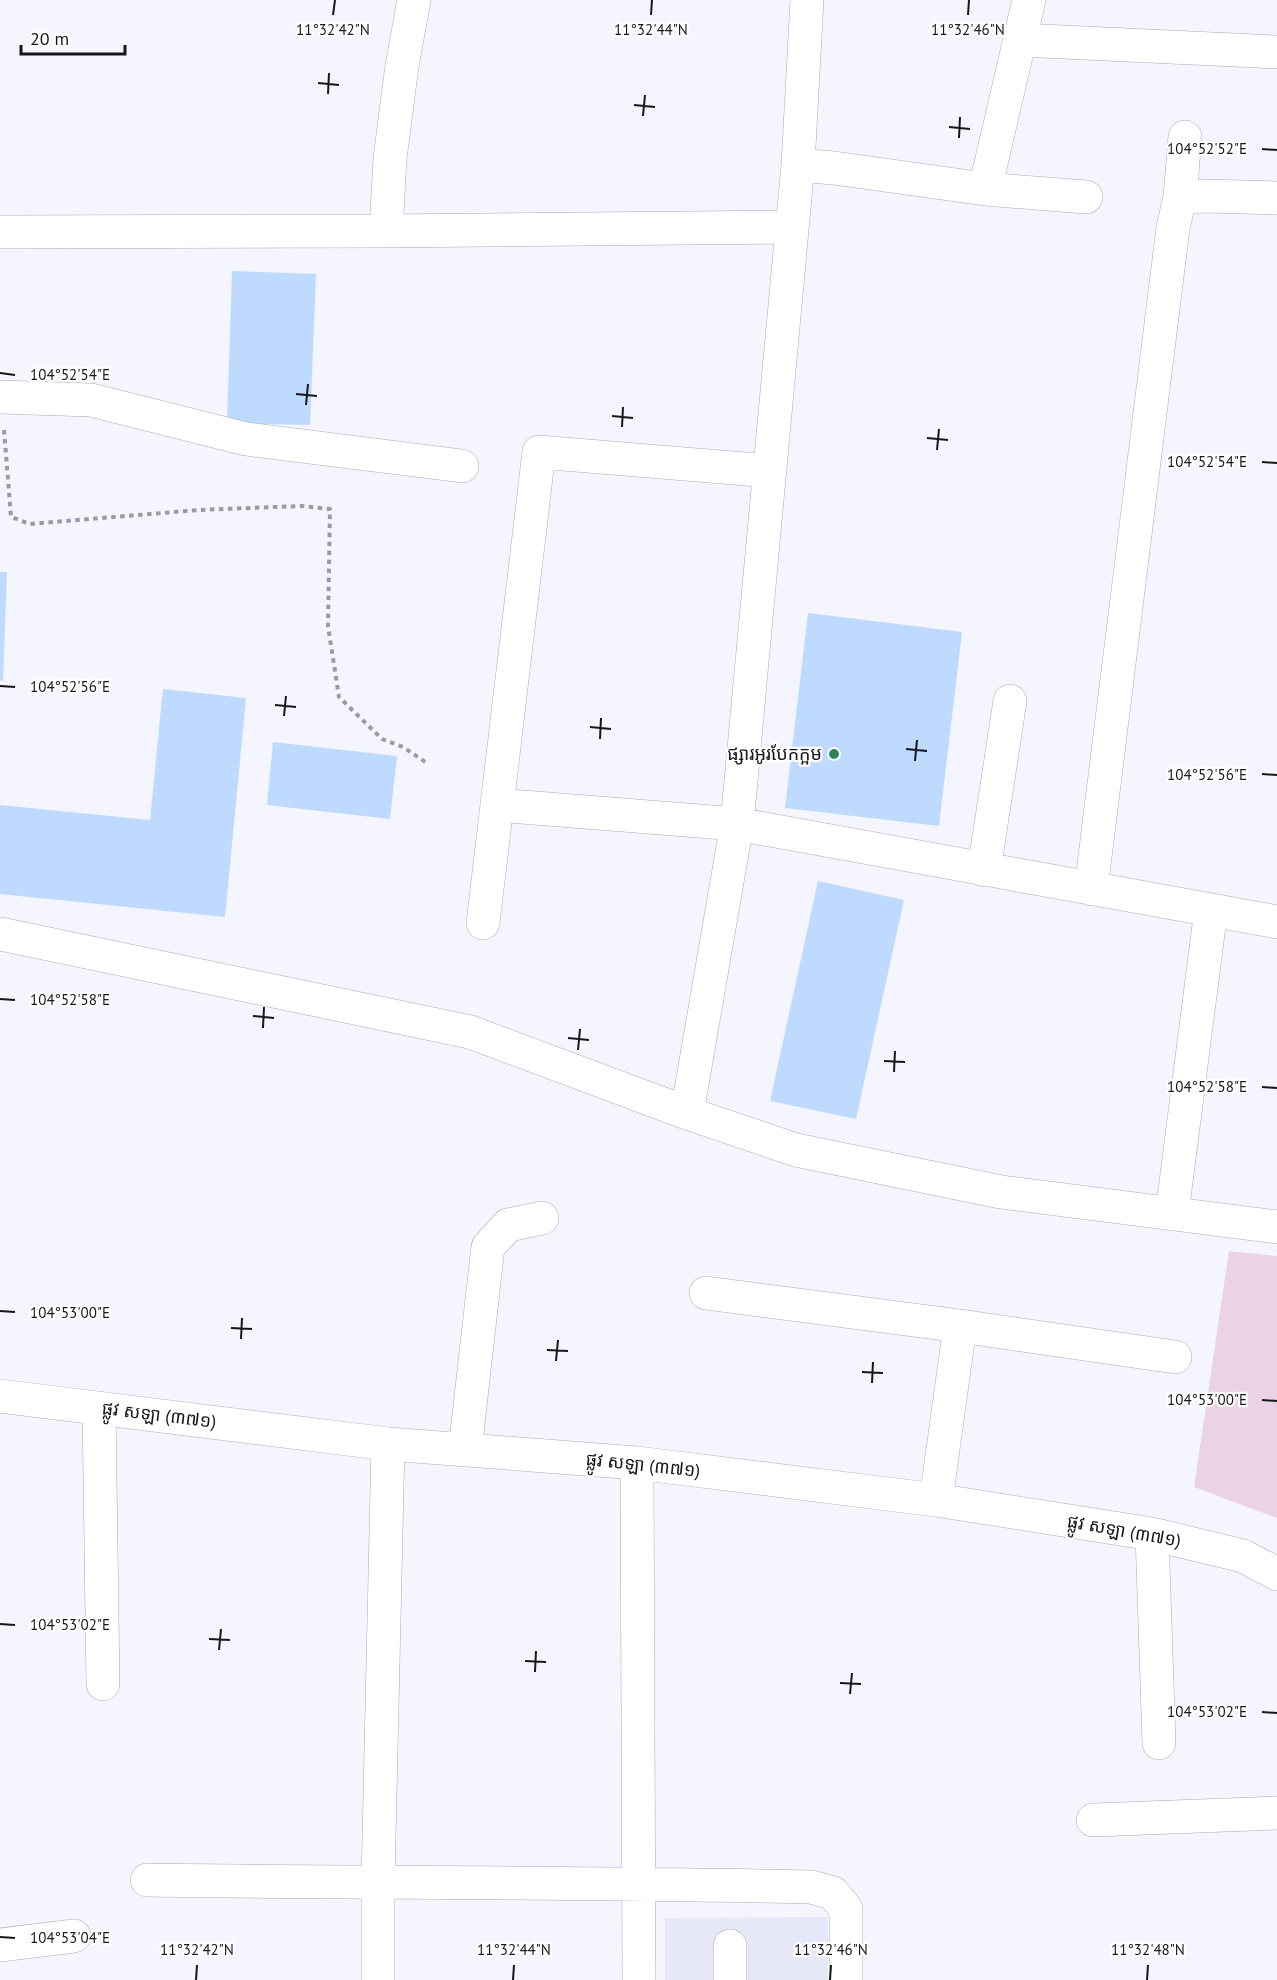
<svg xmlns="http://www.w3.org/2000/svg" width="1277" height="1980" font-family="'PT Sans','Noto Sans Khmer',sans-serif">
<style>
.built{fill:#e6e8f7}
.green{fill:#ead3e7}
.building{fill:#bfdaff}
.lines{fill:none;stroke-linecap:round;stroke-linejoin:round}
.minor-casing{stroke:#abacb4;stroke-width:34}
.path{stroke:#9a9ba1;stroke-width:4;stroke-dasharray:4.5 4.5;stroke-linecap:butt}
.minor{stroke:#fff;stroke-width:33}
.ticks{fill:none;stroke:#17171a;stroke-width:2}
.poi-dot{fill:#2e8458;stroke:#fff;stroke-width:2}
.labels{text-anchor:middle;stroke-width:4.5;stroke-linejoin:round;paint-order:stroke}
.poi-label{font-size:18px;fill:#17171a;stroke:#fff;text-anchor:end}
.street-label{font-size:18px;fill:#17171a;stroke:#fff}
.ticks-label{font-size:15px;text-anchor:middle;fill:#17171a;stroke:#fff;stroke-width:4.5;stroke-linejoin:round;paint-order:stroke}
</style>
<rect width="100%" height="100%" fill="#f4f5fe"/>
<path class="built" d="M828,1917V1980H665V1918Z"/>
<path class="green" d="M1229,1251L1277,1256V1518L1194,1487Z"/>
<path class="building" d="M232,271L316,274L310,425L227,423Z
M0,572H7L3,681L0,680Z
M808,613L962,632L939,826L785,808Z
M163,689L246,698L225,917L0,894V805L150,820Z
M273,742L397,756L390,819L267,805Z
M818,881L904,900L856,1119L770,1101Z"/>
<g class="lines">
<g class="minor-casing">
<path id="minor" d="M1020,40L1277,52
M798,165L834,168L985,189L1086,197
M985,189L1029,0
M1180,197L1205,196L1277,198
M386,231L390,158L402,66L414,0
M0,232L386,231L791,227
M0,397L91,400L246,439L462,466
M497,805L737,824L1277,922
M984,870L1010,701
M1091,889L1173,228L1180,197L1185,137
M483,923L539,452L770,471
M0,934L470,1032L687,1113L796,1150L1001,1192L1277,1227
M687,1113L737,824L798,165L807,0
M1172,1213L1211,910
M706,1293L960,1326L1175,1357
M0,1396L388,1444L637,1463L936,1500L1152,1534L1243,1556L1277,1574
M99,1408L103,1684
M465,1450L488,1247L508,1225L542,1218
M637,1463L639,1980
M936,1500L960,1326
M1152,1534L1159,1743
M1093,1820L1277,1813
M147,1880C369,1883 590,1882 811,1887L833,1893L846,1909V1980
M0,1945L74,1936
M378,1980V1883L388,1444
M730,1980V1946"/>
</g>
<path class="path" d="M4,430L11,517L30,524L198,510L301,506L330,509L328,626L339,697L382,739L403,747L427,763"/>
<use href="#minor" class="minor"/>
</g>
<path class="ticks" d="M333,15L335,0M651,15L652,0M968,15L969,0M318,83L339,85M328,94L329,73M634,105L655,107M643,116L645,95M949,127L970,129M959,138L960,117M1262,149L1277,150M0,373L15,375M296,394L317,396M306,405L308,384M612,416L633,418M622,427L623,407M927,438L948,440M937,450L939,429M1262,462L1277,463M0,686L15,687M275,705L296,707M284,716L286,696M590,727L611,729M600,739L601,718M906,749L927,751M915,761L917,740M1262,774L1277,775M0,999L15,1000M253,1016L274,1018M263,1028L264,1007M568,1038L589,1040M578,1050L580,1029M884,1061L905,1062M894,1072L895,1051M1262,1087L1277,1088M0,1311L15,1312M231,1328L252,1329M241,1339L242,1318M547,1350L568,1351M556,1361L558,1340M862,1372L883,1373M872,1383L873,1362M1262,1400L1277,1401M0,1624L15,1625M209,1639L230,1640M219,1650L221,1629M525,1661L546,1662M535,1672L536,1651M840,1683L861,1684M850,1694L852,1673M1262,1712L1277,1713M0,1937L15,1938M196,1980L197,1965M513,1980L514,1965M830,1980L831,1965M1147,1980L1148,1965"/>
<circle class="poi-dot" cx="834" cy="754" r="6"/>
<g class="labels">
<g class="poi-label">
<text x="822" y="760">ផ្សារអូរបែកក្អម</text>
</g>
<g class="street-label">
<text transform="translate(159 1415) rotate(7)" y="6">ផ្លូវ សឡា (៣៧១)</text>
<text transform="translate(643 1465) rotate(6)" y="6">ផ្លូវ សឡា (៣៧១)</text>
<text transform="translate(1124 1531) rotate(10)" y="6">ផ្លូវ សឡា (៣៧១)</text>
</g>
</g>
<g class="ticks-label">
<text x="333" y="35">11°32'42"N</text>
<text x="651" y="35">11°32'44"N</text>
<text x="968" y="35">11°32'46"N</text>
<text x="1207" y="154">104°52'52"E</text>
<text x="70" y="380">104°52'54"E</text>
<text x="1207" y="467">104°52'54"E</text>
<text x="70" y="692">104°52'56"E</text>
<text x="1207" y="780">104°52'56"E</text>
<text x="70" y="1005">104°52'58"E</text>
<text x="1207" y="1092">104°52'58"E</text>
<text x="70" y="1318">104°53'00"E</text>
<text x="1207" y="1405">104°53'00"E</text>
<text x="70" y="1630">104°53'02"E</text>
<text x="1207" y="1717">104°53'02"E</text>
<text x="70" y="1943">104°53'04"E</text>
<text x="197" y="1955">11°32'42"N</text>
<text x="514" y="1955">11°32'44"N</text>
<text x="831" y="1955">11°32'46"N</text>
<text x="1148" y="1955">11°32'48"N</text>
</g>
<path d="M21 45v9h104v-9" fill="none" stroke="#17171a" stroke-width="3"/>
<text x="30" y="45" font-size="18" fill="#17171a" stroke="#ffffff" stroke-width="4.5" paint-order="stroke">20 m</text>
</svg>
